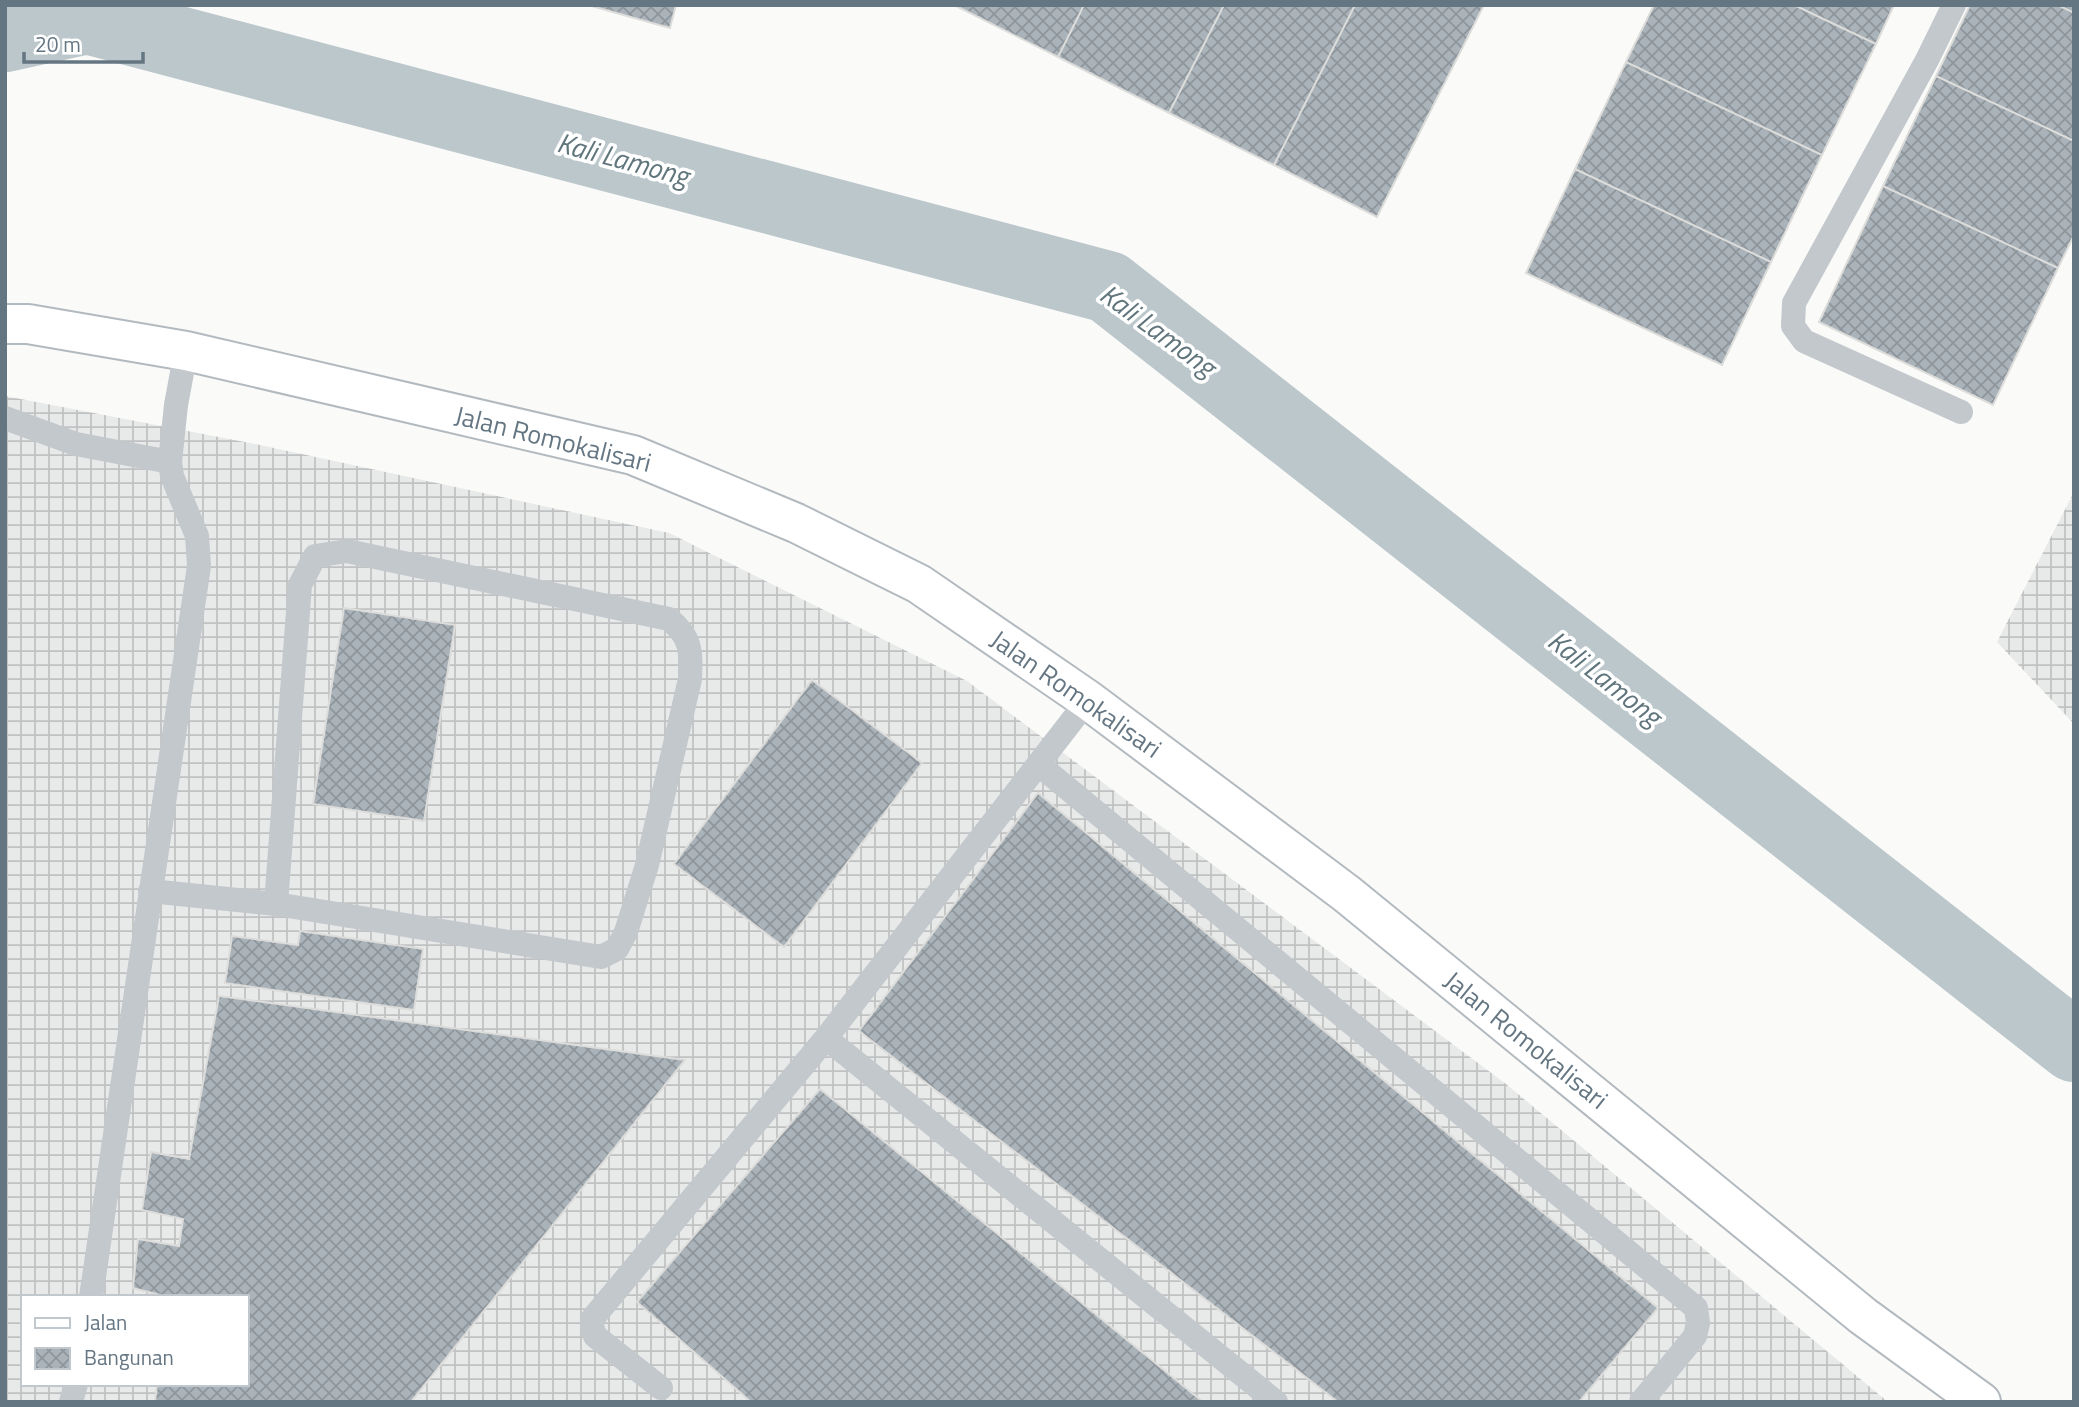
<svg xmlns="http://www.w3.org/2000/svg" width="2079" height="1407" font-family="'Titillium Web',sans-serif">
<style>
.industrial{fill:url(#industrial-grid);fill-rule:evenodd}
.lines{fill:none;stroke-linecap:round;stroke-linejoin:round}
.river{stroke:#bbc7cb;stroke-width:72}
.building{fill:url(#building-cross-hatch);stroke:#dcdcda;stroke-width:2}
.secondary-casing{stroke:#b3babf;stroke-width:42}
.lane{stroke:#c3c8cc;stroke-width:24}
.secondary{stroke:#fff;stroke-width:38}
.labels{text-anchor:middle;stroke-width:7;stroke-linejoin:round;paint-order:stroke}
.street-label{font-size:26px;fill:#657683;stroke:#fff}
.water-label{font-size:28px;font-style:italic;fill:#60757c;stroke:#fff}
</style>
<defs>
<pattern id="industrial-grid" width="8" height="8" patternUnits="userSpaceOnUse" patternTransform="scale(1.75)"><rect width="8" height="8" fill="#e8e9e9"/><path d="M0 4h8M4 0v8" fill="none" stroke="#c0c1c2"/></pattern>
<pattern id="building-cross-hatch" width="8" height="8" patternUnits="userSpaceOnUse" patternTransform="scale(1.75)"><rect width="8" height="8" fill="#aab3b9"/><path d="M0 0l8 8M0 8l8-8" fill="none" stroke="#8e969c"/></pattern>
</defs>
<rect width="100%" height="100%" fill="#fafaf8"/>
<path class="industrial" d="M5,396L250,443L669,533L967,681L1506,1084L1888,1402H5ZM23,1297H247V1384H23Z
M2074,492V724L1997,642Z"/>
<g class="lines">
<path class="river" d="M5,36L87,18L1108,287L2074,1046"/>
</g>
<path class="building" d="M588,5H676L670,28Z
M954,5H1084L1058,57Z
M1084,5H1224L1169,113L1058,57Z
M1224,5H1355L1274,165L1169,113Z
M1355,5H1484L1377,217L1274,165Z
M1654,5H1794L1876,44L1822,155L1626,62Z
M1794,5H1894L1876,44Z
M1970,5H2058L2074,13V141L1936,76Z
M2058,5H2074V13Z
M1626,62L1822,155L1771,262L1575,169Z
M1936,76L2074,141V235L2058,268L1883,186Z
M1575,169L1771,262L1722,365L1526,273Z
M1883,186L2058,268L1993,405L1819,322Z
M344,608L455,625L424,821L313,804Z
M812,680L922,763L784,947L674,864Z
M1038,793L1658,1308L1579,1402H1338L859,1031Z
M300,931L423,949L414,1010L225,983L232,936L298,945Z
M219,996L685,1060L411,1402H155L157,1384H247V1297H168L133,1288L138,1239L179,1246L183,1219L142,1210L151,1152L189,1159Z
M820,1089L1203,1402H751L637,1302Z"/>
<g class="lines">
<g class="secondary-casing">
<path id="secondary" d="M5,324H28L186,351L633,455L796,523L919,584L1088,700L1347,894L1863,1316L1981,1402"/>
</g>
<path class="lane" d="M1954,5L1927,60L1794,303L1793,326L1804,341L1961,412
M5,418L76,444L170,462
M1038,764L1696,1308L1698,1323L1695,1336L1641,1402
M150,891L276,904L601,957L617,949L626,932L647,865L690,679C691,651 692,638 669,619L347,551L315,556L300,585L276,904
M826,1038L1276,1402
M91,1297L199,566L197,536L172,476L170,462L176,405L186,351
M661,1388L595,1336L592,1326L593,1318L826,1038L1088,700
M71,1402L76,1384"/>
<use href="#secondary" class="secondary"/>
</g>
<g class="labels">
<g class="street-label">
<text transform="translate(553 439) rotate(14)" y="9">Jalan Romokalisari</text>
<text transform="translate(1076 694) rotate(35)" y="9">Jalan Romokalisari</text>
<text transform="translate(1526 1040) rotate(39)" y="9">Jalan Romokalisari</text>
</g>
<g class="water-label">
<text transform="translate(623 159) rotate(15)" y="10">Kali Lamong</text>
<text transform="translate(1158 330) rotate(36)" y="10">Kali Lamong</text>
<text transform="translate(1605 678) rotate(38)" y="10">Kali Lamong</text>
</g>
</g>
<rect width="2079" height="1407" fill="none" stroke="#657683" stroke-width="14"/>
<rect x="21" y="1295" width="228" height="91" fill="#ffffff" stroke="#c1c8cd" stroke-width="2"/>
<rect x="35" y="1318" width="35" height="10" fill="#ffffff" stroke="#c1c8cd" stroke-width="2"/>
<text x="84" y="1330" font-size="21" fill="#657683">Jalan</text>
<rect x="35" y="1348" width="35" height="21" fill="url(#building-cross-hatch)" stroke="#c1c8cd" stroke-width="2"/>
<text x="84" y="1365" font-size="21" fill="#657683">Bangunan</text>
<path d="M24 52v10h119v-10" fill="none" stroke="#657683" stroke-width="3.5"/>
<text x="35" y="52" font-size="21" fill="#657683" stroke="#ffffff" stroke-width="5" paint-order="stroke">20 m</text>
</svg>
